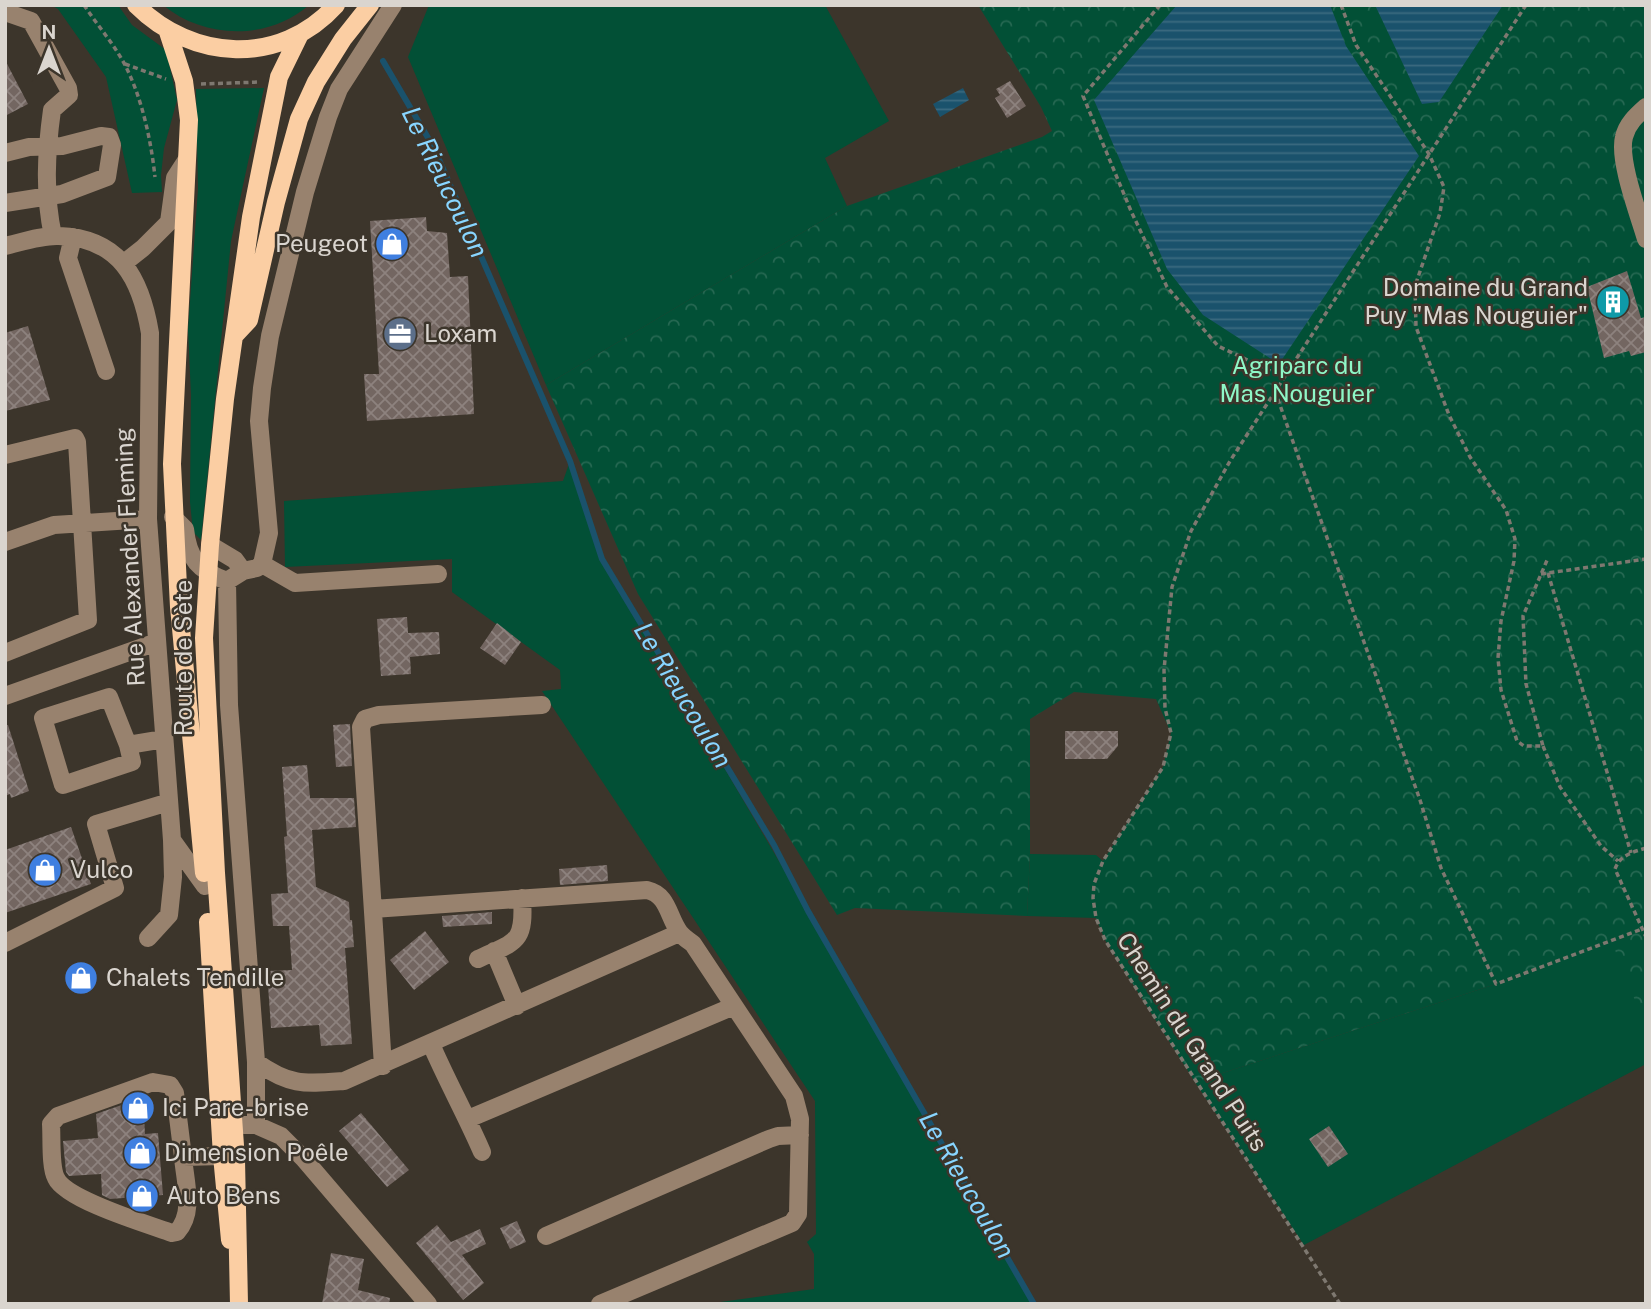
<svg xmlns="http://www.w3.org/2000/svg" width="1651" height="1309" font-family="'Public Sans',sans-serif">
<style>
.grass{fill:#025036}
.park{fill:url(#park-crowns)}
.water{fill:url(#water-rules)}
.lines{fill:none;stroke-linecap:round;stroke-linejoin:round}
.stream{stroke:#1a526c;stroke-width:6}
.building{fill:url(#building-cross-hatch)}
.path{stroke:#7e7870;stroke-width:3.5;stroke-dasharray:5 3.5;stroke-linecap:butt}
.minor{stroke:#98826e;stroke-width:18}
.major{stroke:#fbcea3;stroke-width:18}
.labels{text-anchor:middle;stroke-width:5;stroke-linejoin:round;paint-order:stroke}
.poi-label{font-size:24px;fill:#dad5cf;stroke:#3c352b;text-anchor:start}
.park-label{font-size:24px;fill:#8ef7c7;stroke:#3c352b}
.street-label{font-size:24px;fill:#dad5cf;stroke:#3c352b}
.water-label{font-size:26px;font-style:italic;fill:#88d5ff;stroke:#3c352b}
</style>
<defs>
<pattern id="park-crowns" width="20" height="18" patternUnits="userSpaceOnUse" patternTransform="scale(1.75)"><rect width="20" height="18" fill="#025036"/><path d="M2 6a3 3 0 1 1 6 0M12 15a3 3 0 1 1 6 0" fill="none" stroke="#266852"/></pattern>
<pattern id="water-rules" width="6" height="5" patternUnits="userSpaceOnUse" patternTransform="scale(1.75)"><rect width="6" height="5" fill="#1a526c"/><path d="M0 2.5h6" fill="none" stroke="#3b6a80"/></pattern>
<pattern id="building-cross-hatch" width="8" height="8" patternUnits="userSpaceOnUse" patternTransform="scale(1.75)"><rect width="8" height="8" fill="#736661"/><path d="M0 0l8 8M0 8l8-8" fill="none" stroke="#8d827e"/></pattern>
</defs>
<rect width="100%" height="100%" fill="#3c352b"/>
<path class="grass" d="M51,5H118L132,25L166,50L177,100L164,148L161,175L162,192L132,193L106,77L58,9Z
M163,5H309C268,41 204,39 163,5Z
M429,5H825L889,121L825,158L847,206L546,385L408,57Z
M264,88L231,241L201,540L193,532L190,502L191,395L188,330L198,189L196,89Z
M570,461L602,559L811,916L1032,1304H706L814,1289V1254L807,1242L816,1234L815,1101L542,691L561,689L560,670L452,592V559L285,567L284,501L563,481Z
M1030,854L1096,855L1103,861C1095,882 1092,896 1096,918L1027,916Z
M1646,937V1064L1304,1245L1195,1082L1496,984L1611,940Z"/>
<path class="park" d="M978,5H1646V1028L1611,940L1496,984L1195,1082L1105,940L1096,918L1093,898L1094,884L1103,861L1163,767L1171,733L1156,699L1074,692L1030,719V854L1027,916L855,908L837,915L638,594L546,385L847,206L1042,137L1052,131L1041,107Z"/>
<path class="water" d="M1177,5H1330L1346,46L1419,156L1279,364L1203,315L1167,269L1094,100Z
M1375,5H1503L1439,102L1422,104Z
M963,88L969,100L940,117L933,104Z"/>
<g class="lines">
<path class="stream" d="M383,61L434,148L570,461L602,559L774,845L808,911L1034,1304"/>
</g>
<path class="building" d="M5,60L28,104L5,116Z
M1010,81L1026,106L1007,118L995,98L1000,95L996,89Z
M426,217L427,231L447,233L450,277L468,276L474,414L367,421L364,374H379L370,221Z
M1627,271L1641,318L1646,317V352L1631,356L1629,351L1604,358L1587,287Z
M28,326L50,400L5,411V333Z
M407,617L408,633L439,632L440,654L410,657L411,674L381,676L377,619Z
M497,623L521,642L505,665L480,648Z
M350,724L352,766L336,767L333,725Z
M5,725H8L29,791L11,798L10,794L5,796Z
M1065,731H1118V746L1107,759H1065Z
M307,765L310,798H354L356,827L312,830L316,887L349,902L350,920H352L354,947L345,948L352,1044L321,1046L319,1025L271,1028L267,971L292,970L289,926H273L271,894L288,893L284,837L287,836L282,767Z
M71,827L91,884L5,913V850Z
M607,865L608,881L560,885L559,869Z
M492,912V924L443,927L442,916Z
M425,931L449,962L414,990L390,960Z
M133,1101H143L145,1134L158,1133L163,1195L110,1199L102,1195L101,1174L69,1176L66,1172L63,1141L98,1138L96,1114Z
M361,1113L409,1170L387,1187L339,1131Z
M1329,1126L1348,1154L1328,1167L1309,1139Z
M517,1221L526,1242L510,1249L500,1228Z
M437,1225L451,1242L480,1229L486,1244L462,1255L484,1283L463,1300L416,1243Z
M331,1253L364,1259L358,1290L390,1298L389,1304H322Z"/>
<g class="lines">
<path class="path" d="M84,5C97,25 114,44 125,65C142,98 151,140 155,177
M1160,5L1083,96L1131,211L1167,287L1218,346L1283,377
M1341,5L1356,45L1429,154L1444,187L1440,213L1415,286L1416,327L1449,415L1470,457L1506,510L1515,539L1514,561L1501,621L1498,658L1501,690L1517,741L1524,746H1543L1526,684L1523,616L1548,558
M125,64L166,79
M201,84L260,82
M1275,391L1420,800L1441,868L1496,984L1642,929
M1548,573L1631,853
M1541,574L1646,559
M1543,746L1560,787L1601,846L1618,861
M1646,848C1633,852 1620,855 1615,869L1646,937
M1340,1304L1105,940L1096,918L1093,898L1094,884L1103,861L1163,767L1171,733L1165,708L1164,670L1172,587L1191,531L1230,461L1526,5"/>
<path class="minor" d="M5,12L31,21L68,88L69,95L52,110C46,153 44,194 53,236
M1646,107C1636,116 1627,124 1624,137C1618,160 1639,215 1646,239
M5,153L29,147L62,146L101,136L109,137L112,145L107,177L62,194L5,203
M73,237L68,258L106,371
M5,246C22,242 42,235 59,236C120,238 141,279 150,333L148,519L172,840L173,877L169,915L148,938
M124,263L143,248L169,222L175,178L186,161
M5,455L75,438L77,442L88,620L5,653
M173,517L185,529C188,559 199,571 227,581L243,571L257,568L262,564L269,533L259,421L262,388L270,336L305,192L328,117L339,89L393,5
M5,542L54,525L148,519
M210,545L235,560L243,571
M262,564L295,583L438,574
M227,581L229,705L256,1062V1125
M5,696L157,642
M109,697L128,745L132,762L63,785L43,718Z
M128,745L164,739
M172,840L205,886
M373,909L647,890C669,895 668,918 680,933C683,937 689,941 693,944L794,1096L800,1119L798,1214L792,1223L600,1304
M5,943L115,888L96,824L169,802
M494,951L517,1006
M478,959C516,941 525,944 522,898
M431,1044C447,1081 466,1115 482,1152
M256,1062C290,1086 304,1084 344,1081L679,933
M383,1066L361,727L365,719L379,715L542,705
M468,1119L734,1006
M244,1125H256L281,1136L304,1159L428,1304
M183,1157C185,1182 195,1212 177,1232L172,1233C147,1224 66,1200 56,1178C50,1167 52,1138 51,1124L58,1116L153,1082L170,1085L175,1093L183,1157L222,1156
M546,1236L769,1139L778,1136L800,1135"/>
<path class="major" d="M136,5C192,61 280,67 336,5
M168,32L184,81L189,120L172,464L179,607L204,873
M234,336L249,320L276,202L299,119L316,82L343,39L370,5
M208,922L222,1156L230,1240
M239,1304L236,1160L216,873L204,638L210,545L225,399L251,217L279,77L300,34"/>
</g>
<defs>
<g id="shop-disc" transform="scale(1.75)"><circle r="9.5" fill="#3f7fe0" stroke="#3c352b"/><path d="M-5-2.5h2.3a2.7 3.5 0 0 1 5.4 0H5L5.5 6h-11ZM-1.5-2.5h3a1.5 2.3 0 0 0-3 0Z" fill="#fff"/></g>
<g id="building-disc" transform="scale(1.75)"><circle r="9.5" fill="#0f9aa8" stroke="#3c352b"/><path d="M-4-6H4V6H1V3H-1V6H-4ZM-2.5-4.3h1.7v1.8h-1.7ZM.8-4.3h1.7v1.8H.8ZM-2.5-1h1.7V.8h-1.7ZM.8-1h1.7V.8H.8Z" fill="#fff"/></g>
<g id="office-disc" transform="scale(1.75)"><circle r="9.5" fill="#5c6f8a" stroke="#3c352b"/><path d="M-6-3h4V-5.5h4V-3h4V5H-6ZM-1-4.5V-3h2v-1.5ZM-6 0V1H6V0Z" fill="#fff"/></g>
</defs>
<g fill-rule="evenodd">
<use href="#shop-disc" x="392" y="244"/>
<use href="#building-disc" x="1613" y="302"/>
<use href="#office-disc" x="400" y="334"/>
<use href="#shop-disc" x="45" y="870"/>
<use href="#shop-disc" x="81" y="978"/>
<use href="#shop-disc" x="138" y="1108"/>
<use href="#shop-disc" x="140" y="1153"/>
<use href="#shop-disc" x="142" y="1196"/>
</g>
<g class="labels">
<g class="poi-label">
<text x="368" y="252" text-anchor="end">Peugeot</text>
<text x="1588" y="296" text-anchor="end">Domaine du Grand<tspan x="1588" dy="28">Puy "Mas Nouguier"</tspan></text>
<text x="424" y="342">Loxam</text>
<text x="70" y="878">Vulco</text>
<text x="106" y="986">Chalets Tendille</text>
<text x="162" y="1116">Ici Pare-brise</text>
<text x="164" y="1161">Dimension Poêle</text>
<text x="166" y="1204">Auto Bens</text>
</g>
<g class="park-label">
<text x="1297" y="374">Agriparc du<tspan x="1297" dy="28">Mas Nouguier</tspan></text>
</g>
<g class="street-label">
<text transform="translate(130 557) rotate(-93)" y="8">Rue Alexander Fleming</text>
<text transform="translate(184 658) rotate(-90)" y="8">Route de Sète</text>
<text transform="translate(1192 1042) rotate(57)" y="8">Chemin du Grand Puits</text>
</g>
<g class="water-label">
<text transform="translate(445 182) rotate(64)" y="9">Le Rieucoulon</text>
<text transform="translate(683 695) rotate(59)" y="9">Le Rieucoulon</text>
<text transform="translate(967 1185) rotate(60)" y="9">Le Rieucoulon</text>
</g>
</g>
<rect width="1651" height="1309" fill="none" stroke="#dad5cf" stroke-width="14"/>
<g transform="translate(49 49)" stroke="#3c352b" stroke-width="5" paint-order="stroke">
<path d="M0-5L12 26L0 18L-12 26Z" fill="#dad5cf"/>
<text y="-10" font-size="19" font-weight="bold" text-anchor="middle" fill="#dad5cf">N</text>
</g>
</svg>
